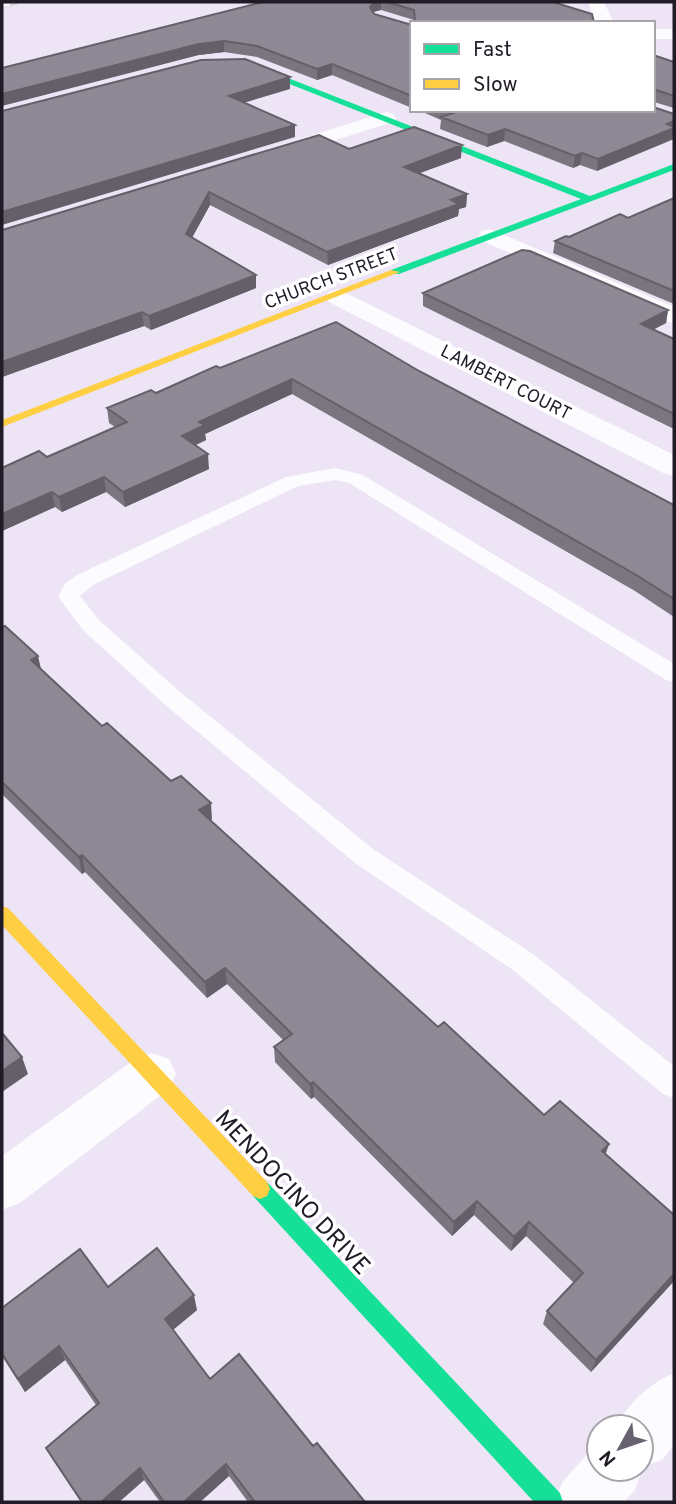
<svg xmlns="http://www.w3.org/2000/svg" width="676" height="1504" font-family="Overpass,sans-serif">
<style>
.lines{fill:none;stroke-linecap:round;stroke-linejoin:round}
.lane{fill:#fcfbfe;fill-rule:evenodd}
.street{fill:#fcfbfe;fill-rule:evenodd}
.fast{fill:#16e098;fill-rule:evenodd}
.slow{fill:#ffcf43;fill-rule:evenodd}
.rail-casing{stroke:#d6d3d9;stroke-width:3.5}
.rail{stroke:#fff;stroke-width:2.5;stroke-dasharray:8;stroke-linecap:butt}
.wall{fill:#7b7580}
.shaded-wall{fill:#645f68}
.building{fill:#8f8895;stroke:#645f68;stroke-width:2}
.labels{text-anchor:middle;stroke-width:7;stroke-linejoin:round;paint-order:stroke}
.far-street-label{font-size:18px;fill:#211b27;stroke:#fff}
.near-street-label{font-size:24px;fill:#211b27;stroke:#fff}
</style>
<rect width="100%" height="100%" fill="#ede4f6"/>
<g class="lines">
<path class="lane" d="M335,468L363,475L674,664V682L666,680L349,483L335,480L298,486L93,585L80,596L99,620L179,691L373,849L533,954L674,1066V1098L663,1094L513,970L355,863L163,703L83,630L58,597L65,584L77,575L286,477Z"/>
<path class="street" d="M588,2H604L614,23H596Z
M653,29H674V39H653Z
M386,112L393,114L396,118L393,122L275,159L268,157L264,153L268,149Z
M490,229L674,307V324L482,241L478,236L482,231Z
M338,289L674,455V476L663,473L329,302L325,297L329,292Z
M152,1053L169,1059L176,1074L169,1089L20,1203L2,1210V1156L135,1059Z
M674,1373V1445L662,1460L643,1467L635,1490L624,1502H554L563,1481L593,1448L599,1446V1469H641V1427H617C627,1403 651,1383 674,1373Z"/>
<path class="fast" d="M242,60L590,196L674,164V170L399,274H391V270L581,199L239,64Z
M260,1179L267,1182L560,1493L563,1502H534L253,1196L250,1189L253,1182Z"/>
<path class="slow" d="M391,270L400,272L2,427V420Z
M2,906L8,908L267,1182L270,1189L267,1196L260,1199L253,1196L2,925Z"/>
<g class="rail-casing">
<path id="rail" d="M2,6L21,2"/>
</g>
<use href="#rail" class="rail"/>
</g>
<path class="wall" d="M263,2H553L414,23V20L381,10L373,12L374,14L412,25V108L332,75L317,80L257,57L224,52L199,55Z
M653,55L674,62V108L654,102L653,103Z
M418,110H653L597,171L580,165L573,168L504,141L487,147L440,129L441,120Z
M349,149L461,158L419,173L467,194L466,207L459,209L458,216L328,265L210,205L192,237L256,275V288L151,330L144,326L2,377V230Z
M674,198V304L553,253L555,241L569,237L628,218Z
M423,293L668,310L666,323L653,330L674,339V429L423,306Z
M220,368L419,371L674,505V617L635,591L292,394L205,434L206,440L196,445L209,469L125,507L106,492L62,512L55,507L2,531V468L47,457L115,427L109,423L107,408L156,393Z
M2,627L41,669L102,726L212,819L211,820L438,1027L544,1115L606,1154L674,1215V1281L591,1372L543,1324L547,1311L574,1283L526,1236L511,1251L474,1215L452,1236L314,1097L311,1099L275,1062L274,1047L283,1040L227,984L207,998L85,872L82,874L2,794Z
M108,1287L197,1310L173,1330L210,1379L313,1446L365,1502H248L229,1476L200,1502H160L144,1480L119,1502H81L53,1460L46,1448L96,1405L65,1360L25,1392L2,1356V1308Z"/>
<path class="shaded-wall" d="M373,2H381V10L373,12L370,7Z
M224,41V52L199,55L2,106V94L199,44Z
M332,64V75L317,80V69Z
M290,77V89L230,107L229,96Z
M674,121V139L597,171L598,159Z
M295,125V137L2,225V212Z
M505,129L504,141L487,147L488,135Z
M462,145L461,158L404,179V167Z
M582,153L580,165L573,168L575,156Z
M209,192L210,205L187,247L186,234Z
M467,194L466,207L459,209L458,216L328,265L327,252Z
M256,275V288L151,330L149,316Z
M668,310L666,323L638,337L641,324Z
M142,312L144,326L2,377V362Z
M292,379V394L205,434L206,440L184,450L182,436L199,422Z
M208,454L209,469L125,507L123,492Z
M104,477L106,492L62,512L59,497Z
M52,492L55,507L2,531V514Z
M38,656L42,673L31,660Z
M211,803L212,819L201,827L199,810Z
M82,855L85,872L82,874L79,857Z
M225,968L227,984L207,998L205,982Z
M22,1057L28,1074L2,1092V1071Z
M313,1082L314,1097L311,1099L310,1084Z
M609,1144L604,1159L602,1151Z
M477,1201L474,1215L452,1236L454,1222Z
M529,1222L526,1236L511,1251L514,1237Z
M674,1274V1281L591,1372L596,1360Z
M194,1295L197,1310L169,1333L165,1319Z
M59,1346L65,1360L25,1392L18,1379Z
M226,1464L229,1476L200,1502H184Z
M140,1468L144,1480L119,1502H101Z"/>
<path class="building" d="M263,2H374L370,7L374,14L412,25V96L332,64L317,69L257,46L224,41L199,44L2,94V68Z
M387,2H553L592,14L594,23H415L414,10Z
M653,55L674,62V96L656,90L653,94Z
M245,59L290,77L229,96L295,125L2,212V111L201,60Z
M653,107L674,114V121L667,124L674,127V128L598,159L582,153L575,156L505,129L488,135L441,117L453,113L447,110H653Z
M414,127L462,145L404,167L467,194L451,200L459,204L327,252L209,192L186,234L256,275L149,316L142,312L2,362V230L319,135L349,149Z
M674,198V291L555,241L566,236L569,237L620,214L628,218Z
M522,250L530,251L668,310L641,324L674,339V414L423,293Z
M336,322L419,371L674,505V599L638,576L292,379L199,422L205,425L182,436L208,454L123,492L104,477L59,497L52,492L2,514V468L39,451L47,457L127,422L107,408L151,390L156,393L216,366L220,368Z
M5,626L38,656L31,660L102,726L107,723L171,781L181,776L211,803L199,810L438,1027L444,1022L544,1115L560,1101L609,1144L602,1151L674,1215V1274L596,1360L547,1311L583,1273L529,1222L514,1237L477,1201L454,1222L313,1082L310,1084L274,1047L292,1034L225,968L205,982L82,855L79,857L2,782V627Z
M2,1033L22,1057L2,1071Z
M157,1248L194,1295L165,1319L210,1379L239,1354L313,1446L317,1443L365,1502H255L226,1464L184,1502H164L140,1468L101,1502H82L46,1448L99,1403L59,1346L18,1379L2,1354V1308L80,1249L108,1287Z"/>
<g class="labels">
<g class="far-street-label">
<text transform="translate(331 278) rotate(-21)" y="6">CHURCH STREET</text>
<text transform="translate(506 382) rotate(27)" y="6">LAMBERT COURT</text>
</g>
<g class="near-street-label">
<text transform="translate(293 1192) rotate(47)" y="8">MENDOCINO DRIVE</text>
</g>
</g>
<rect width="676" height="1504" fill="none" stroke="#211b27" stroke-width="7"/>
<rect x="410" y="21" width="245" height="91" fill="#ffffff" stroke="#a6a4a9" stroke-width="2"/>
<rect x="424" y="44" width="35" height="10" fill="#16e098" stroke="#a6a4a9" stroke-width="2"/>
<text x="473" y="56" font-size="21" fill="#211b27">Fast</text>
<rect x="424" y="79" width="35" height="10" fill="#ffcf43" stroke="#a6a4a9" stroke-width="2"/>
<text x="473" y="91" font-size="21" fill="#211b27">Slow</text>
<g transform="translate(620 1448) rotate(230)"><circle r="33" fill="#ffffff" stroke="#a6a4a9" stroke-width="2"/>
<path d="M0-5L12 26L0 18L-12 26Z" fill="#68616f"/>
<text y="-10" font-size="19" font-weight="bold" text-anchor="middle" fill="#211b27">N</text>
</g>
</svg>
